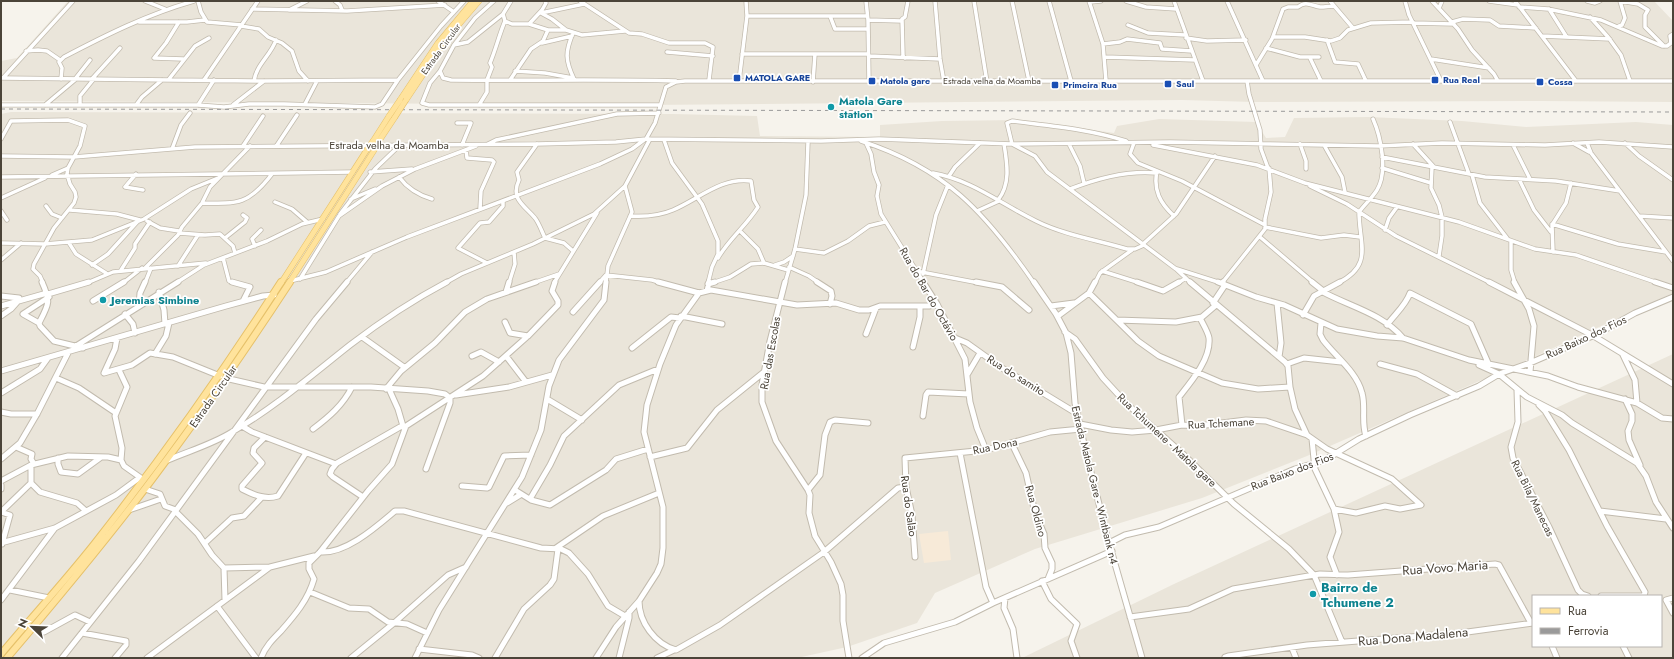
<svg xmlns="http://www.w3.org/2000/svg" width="1674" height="659" font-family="Jost,sans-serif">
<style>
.residential{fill:#eae5da;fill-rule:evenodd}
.commercial{fill:#f7ead8}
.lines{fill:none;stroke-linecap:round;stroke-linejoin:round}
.minor-far1-casing{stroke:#c2bbae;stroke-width:5}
.minor-casing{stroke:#c2bbae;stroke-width:7}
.major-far1-casing{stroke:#e6c16a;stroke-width:6}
.major-casing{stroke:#e6c16a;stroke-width:8}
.minor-far1{stroke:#fff;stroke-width:3.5}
.minor{stroke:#fff;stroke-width:5}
.major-far1{stroke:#ffe39c;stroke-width:5}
.major{stroke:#ffe39c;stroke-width:6}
.rail{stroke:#9a9a9a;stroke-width:1;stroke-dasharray:4 4;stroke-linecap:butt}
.major-bridge-casing{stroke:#e6c16a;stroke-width:6;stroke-linecap:butt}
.major-bridge{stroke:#ffe39c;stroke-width:5}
.transit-dot{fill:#1a4fb4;stroke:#fff;stroke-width:1.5}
.culture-dot{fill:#0f9aa8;stroke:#fff;stroke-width:1.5}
.labels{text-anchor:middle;stroke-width:3.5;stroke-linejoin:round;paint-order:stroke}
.far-street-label{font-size:9px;fill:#4b4439;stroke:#fff}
.far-transit-label{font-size:9px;font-weight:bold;fill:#164399;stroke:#fff;text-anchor:start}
.culture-label{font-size:11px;font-weight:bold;fill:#0d838f;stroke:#fff;text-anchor:start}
.street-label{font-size:11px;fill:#4b4439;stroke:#fff}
.near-street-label{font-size:13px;fill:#4b4439;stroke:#fff}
.near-culture-label{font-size:13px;font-weight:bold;fill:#0d838f;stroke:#fff;text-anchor:start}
</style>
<rect width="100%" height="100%" fill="#f6f3ec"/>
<path class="residential" d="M68,1H1654L1673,21V102L1541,101L1255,102L1182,100L643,105L1,101V61L17,58Z
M11,112L673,114L757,116L760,136L880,137V125L942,121L1024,120L1114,133L1117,126L1159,119L1256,122L1266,138L1285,137L1294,118L1368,117L1462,121L1526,127L1636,122L1673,125V293L1514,366L1307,456L1202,498L1035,549L935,593L917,623L847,647L797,658H1V114Z
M1673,354V658H1022L1174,584ZM1533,596H1661V646H1533Z"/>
<path class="commercial" d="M948,531L951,560L924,563L919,534Z"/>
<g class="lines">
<g class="minor-far1-casing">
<path id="minor-far1" d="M145,1L165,9
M198,1L201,12L207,22L242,25
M335,1L340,5L342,10
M438,1L454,12
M494,1L475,18L454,45L440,71L430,83L422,103L429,105H660
M580,1L629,33L642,34L669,43H705L713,47L709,80
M866,1L868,20L869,82
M935,1L940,59L944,82
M974,1L987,82
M1012,1L1029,81
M1049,1L1071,81
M1089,1L1103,44L1106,81
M1126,1L1146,7L1176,9
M1174,1L1203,81
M1227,1L1263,81
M1330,1L1353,28
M1405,1L1409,15L1441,81
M1432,1L1458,29L1472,50L1494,74L1498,81
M1489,1L1518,5
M1515,1L1576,81
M1587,1L1595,3L1600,1
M1620,1L1638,4L1648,10L1645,15V27L1664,46
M1090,2L1101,1
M1519,7L1548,9L1601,20L1662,46H1667L1671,43L1670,36L1673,34
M1439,8L1442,1
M252,9L347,11L445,5
M1549,9L1566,36
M289,10L307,1
M541,13L584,4
M541,13L552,19L566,30
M747,16H867
M828,16H830L835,29H867
M1590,17L1608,37L1621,55L1630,81
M868,20L902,21
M505,21L512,24H529L548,30H566L582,35L625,31
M139,22H187L205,20
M179,22L166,43L154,58L183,59
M1452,22L1463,19L1490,20L1499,26L1536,28
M1413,23L1454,24
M529,24L542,10L546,3L545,1
M1128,25L1148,33L1185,35
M241,26L259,29L268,37L282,43L292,51L299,71L308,81
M1619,26L1622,25L1625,18L1620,1
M573,33C565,52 565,60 574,79
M1542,36L1610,39
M1273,37H1305L1331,41L1340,38L1348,30L1371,23L1413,22
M1186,38L1207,41L1246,40
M1327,40L1335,62L1358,64L1366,81
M542,43L572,36
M1103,44L1120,42L1127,39L1160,43L1162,49L1192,51
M454,45L468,42L503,14
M1266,48L1300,57H1319
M26,51L38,50L47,51L60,60
M667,52L713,56
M742,54H868
M869,56L940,59
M1105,57L1195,60
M905,58L903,56L902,19L905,17L908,1
M1310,58L1321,81
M1431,59L1489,68
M1256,65L1272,39L1283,9L1288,7H1298C1306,0 1312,6 1320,7C1325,7 1330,6 1334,6
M440,71L443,78L451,80C526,81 601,79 676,81
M515,71L545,73L573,78
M1,78L264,81L398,80
M3,78L73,1
M61,79L62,68L59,62L64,57C106,35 148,14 194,1
M75,79L90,60
M169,79L195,46L209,38
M91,80L120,48
M204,80L258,1
M510,80L531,49L543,41L548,30
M254,81C256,65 271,55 276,40
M739,81L747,16L746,1
M1247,81L1249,94L1260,130L1261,149L1268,168
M813,82L815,54
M305,104L317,81
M1,105H198L224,107L249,104H284L375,107L382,104L398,80L441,26L464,1
M45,105L76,79
M80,105V96L93,80
M136,105L142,97L162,80
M198,105L214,80
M233,105L264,81
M479,105L487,92V80L492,67L490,63C496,49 499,35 505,21L503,14L511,1
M1450,122L1469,174
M457,123H471L462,145
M1,139L11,121L68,120L85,126L80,146L68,168L67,174L70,184L75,192L76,197L74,203L54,228L34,264L33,269L40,276L43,283
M646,139L821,141L879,139L1012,144L1170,142L1379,146L1442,143L1545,145L1599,142L1673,147
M664,140L672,163L702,204L718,241V254L712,267L708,283
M861,141C945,168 985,212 1034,283
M1126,141C1089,129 1051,126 1012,121L1007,123L1012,144L1035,156L1047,172L1176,269L1191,283
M866,143L871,154L874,172L879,185L877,196L881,214L924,283
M1134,143L1130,154L1138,163L1182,181L1265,225
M1573,143L1589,152
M1587,143L1591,153L1673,261
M1625,143L1639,156L1673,180
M488,144L496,140L617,114L659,113
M537,144L517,172L519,180C510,199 524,205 535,218C539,223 542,232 545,238L564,243L573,251
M1069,144L1080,166L1084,183
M1300,144L1306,161V169
M1413,144L1434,167
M277,145L297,115
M1153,145L1257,165L1305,183L1459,222L1535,249L1576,255L1658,283
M1324,145L1342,177L1345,192
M1513,145L1530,179
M243,146L263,116
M172,149L181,125L190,113
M466,150L467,158L492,160L494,162L481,191L480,209
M1,156L74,157L195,147L537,144L616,142L646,139L655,123L666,87L676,82L685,81H1673
M1382,157L1485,177L1556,181L1620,191
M1432,167L1431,188L1439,205L1442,217V236L1439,256
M1382,168L1431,183
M1157,171C1153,190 1160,203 1174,216
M370,172L412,169
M933,173C972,180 1001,204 1036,221C1064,235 1097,240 1127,249H1135L1144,245
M136,174L125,187L143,190
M52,175L68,168
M1472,175L1480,203L1507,238
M949,176L955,167L980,143
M1,177L353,172
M399,177C408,189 418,195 432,199
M1519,179L1534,210L1551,232
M1310,186L1347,204L1396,236L1491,283
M1070,189C1098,178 1127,170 1157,173
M1,198L45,178
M351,199L375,189
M998,200C1011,184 1007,163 1004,144
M275,202L292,209L307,222
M202,203C239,204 249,204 272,174
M46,206L52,214L62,218
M70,210L117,214L140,220
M1,211L7,220
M977,211L999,201
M340,214L375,169L400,145
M630,216C645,217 659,216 673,210C699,199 721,177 751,181L754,200L758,207C746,226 729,239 718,258
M1639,216L1673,218
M147,221L160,228L179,231
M1552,224L1618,244L1666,252
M1265,227L1321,238L1344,235L1360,237
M1385,230L1389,218L1397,207
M740,231L758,249L764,263L788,270
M179,233L205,235L220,234L233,246L235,253
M1260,237L1314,283
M225,238L245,222L247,218L243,215
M1511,241V270L1515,283
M1,243L45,244L92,240L144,219L191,189L218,178
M69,243L76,254L106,273
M1143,244L1176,214L1215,156
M255,246L252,239L261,230
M795,249L824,253L848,241L869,226L885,222
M1553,252L1552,225L1566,203L1571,183
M223,258L229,281L235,283
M1,260L21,243
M487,263L458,248L480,223L489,222L503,206V201
M92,265L108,254L138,221
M775,265L784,262L793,256
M178,266L198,235
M789,267L809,276L819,283
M145,268L178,235L182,227L202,203L210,187L250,146
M1177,269L1221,283
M121,270L135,248V244L150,222
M916,271L979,283
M1102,271L1140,283
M923,274L936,215L948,185
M300,279L339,216L382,186L415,169L476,146
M290,281L326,272L407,237L600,164L632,149L644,140
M87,283L113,272L206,263
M123,283L142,268
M145,283L151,268
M176,283L204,265L267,241L302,224L323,219
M346,283L372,252
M445,283L461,274L533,244L594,214L625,186L650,139
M509,283L515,264L514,252
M533,283L559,274
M554,283L597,213
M599,283L606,275L652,280L662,283
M606,283L608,266L632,212L625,186
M712,283L730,277L751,264L764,263
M785,283L795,249L806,195L808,142
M1095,283L1100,273L1132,250
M1178,283L1186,278
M1222,283L1265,229V219L1271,192L1269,168
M1338,283C1374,265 1359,244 1359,212C1365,204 1372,198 1377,190C1388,172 1381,137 1373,119"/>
</g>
<g class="minor-casing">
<path id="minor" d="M42,282C51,302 49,304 39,323L40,326L54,341L83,348
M232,282L250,287L243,301
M658,282L699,293L711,290L797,305L836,303L859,310H869L880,306H929L937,304
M785,282L770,341L762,385V402L776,441L808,490L810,495L809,513L815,536L831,562L841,584L843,595V621L849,658
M817,282L831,291L832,296L830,304
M923,282L937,304L965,359L970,402L977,428L986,450
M976,282L1002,287L1029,310
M1034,282L1056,314L1066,333L1071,353L1075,403L1084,444L1107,536L1142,658
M1137,282L1163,291L1179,282
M1190,282L1285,362L1288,366L1290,387L1295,409L1307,435L1327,449L1392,479L1421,505L1400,509L1385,506L1356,513L1334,509
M1218,282L1256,297L1284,305L1337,329L1377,336L1403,338L1469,360L1548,376L1578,387L1637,403L1662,418L1673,419
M1312,282L1322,290
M1489,282L1592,335L1673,384
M1514,282L1529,309L1534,326L1530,372
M1655,282L1673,288
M1222,283L1223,282
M708,284L715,282
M707,291L709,282
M1321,291C1348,306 1382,313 1403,338
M159,292L164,310L165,324
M506,292L509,282
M699,293L676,325L660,364L647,405L644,432L663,507V548L661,564L657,573L639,601C639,622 655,644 676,650L720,625L824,552L898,488L906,487
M1089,293L1138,341L1159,356L1222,383L1258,389L1290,387
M48,294L89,282
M1,296L19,298
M93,301L124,282
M1213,303L1225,285
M1277,303L1281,343L1279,357
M139,305L140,293L145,282
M1,306L47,293
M1051,306L1074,303
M573,312L600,282
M125,314L133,324L135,333
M1303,315L1314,296L1340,282
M1,316L11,309L19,300
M681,316L722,324
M1058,316L1089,293L1095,282
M1117,320L1176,322L1202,317L1216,305
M505,322L510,333L528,336
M39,323L23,314L49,297
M1321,323L1320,334L1323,340C1335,356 1357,372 1362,393C1366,407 1361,422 1366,436
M1387,325C1395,314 1406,305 1410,293L1471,324L1489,365
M1065,332L1075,339L1103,378L1127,404L1183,454L1234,504L1289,549L1314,575L1342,642
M866,334L876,308
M362,337L404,367
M117,338L115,349L104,373L132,365L150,353L173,357L220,376
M955,338L967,343L1002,368L1076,413
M76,346L178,282
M913,347L920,317V306
M632,348L671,317L680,318
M155,354L166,336L169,323
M1623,355L1635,380L1637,403
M472,356L481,352L499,362
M506,356L526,382
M1287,364L1304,358L1341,362
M1380,364L1417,374L1457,396
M1479,365L1499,374L1527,397L1562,415L1572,423L1637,463L1646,476L1656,502L1673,528
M119,370L127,387L115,416L122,448L121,460L124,466L141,478
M1,371L226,306L263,296L274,295
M967,375L980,353
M56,378L79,388L116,413
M225,378L264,387H371L428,391L445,394L450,398V403L426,469
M386,389L401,371L435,343L465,312L487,299L536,282
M389,389L398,409L403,426
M1517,390L1518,422L1511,447L1513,458L1549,527L1578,590L1582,594L1588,596
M1,393L40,369L48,358
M456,395L509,387L552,375
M547,399L582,420
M1625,399L1632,414V421L1628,431L1629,440L1640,465
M1539,405L1545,411L1569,450L1607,526L1645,592L1644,596
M1,412L11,414H37
M923,416L926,395L928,392L969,394
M1080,424L1111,430L1132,432L1156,430L1182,425L1198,426L1246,420L1266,421L1307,435
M1182,425L1179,397C1191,382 1211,359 1209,338C1208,332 1203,324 1200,318
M242,426L252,432L336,464
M313,429C329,417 343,405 352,387
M265,437L254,448L253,453L262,463L242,486V489C254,495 265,500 278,496L306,453
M1312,439L1315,469L1334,509L1339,532L1330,557L1337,575
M1012,444L1026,473L1035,513L1044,534L1045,548L1052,563V569L1048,579
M16,447L32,454L31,459L34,464
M960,453L986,587L993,603
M650,457L687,448L717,410L764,372
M58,458V464L61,472L78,474L100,458
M1,459L20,443L37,414L68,353
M168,460C189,451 213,444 232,432C274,408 312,375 350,345C380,322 413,300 447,282
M31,465L68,456L108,457L121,460
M1,481L31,465V483L40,492L77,503L86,511
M1,485V489
M462,486L487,488L489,487L504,456L531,455
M145,489L160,494L165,506L176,510
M515,490L531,500L550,505L606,470L616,459L648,449
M808,490L820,475L825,435L830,422L835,420L868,423
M363,497L333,477L330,474L332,469L337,463L400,427L406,426
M530,499L550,465L564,436L619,385L658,369
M507,503L520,495
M129,510L161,499
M175,511L198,534L212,555L224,568L225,600
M1600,511L1666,519
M1,512L31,483
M1,512L10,515L2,544
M1,543L55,528L116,495L139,478
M205,543L232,518L244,516L262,497
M1109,543L1125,535L1159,527L1295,469L1325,460L1359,439L1410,415L1479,386L1499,374L1530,363L1597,334L1635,313L1673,297
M556,548L603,516L659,493
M320,552C346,554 376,527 395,511H404L541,548L561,549L569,553L588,574L608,606L625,616
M915,557L912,515L906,487L905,458L986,450L1050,432L1081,429
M224,568L270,567
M1042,581L1051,599L1077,624L1071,641L1077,658
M10,590L49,598
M310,592L349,608L369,609L388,622L407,624L427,633
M1601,596H1643
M1005,598L1004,608L1013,629L1017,658
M1673,598L1666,600L1673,613
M1,600L55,528
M217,606L256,658
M1130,617L1189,609L1233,589L1320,574L1348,575L1495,564L1499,565L1531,623
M33,627L44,632L75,615L90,622
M82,633L126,641V645L115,658
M1552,646L1557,658
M1623,646L1629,658
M1292,648L1296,658
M419,649L472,655L479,658
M62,658L139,561L316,319L347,282
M147,658L270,567L314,556
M261,658C265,647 273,639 281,631C295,615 308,600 314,579L309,569V563L320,552L368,491L392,464L406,426L483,376L528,336L558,305V301L552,291L555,282
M351,658L394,623L448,575L466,567
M415,658L439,610L522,477L541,430L549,386L559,360L604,300L606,282
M495,658L524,609L550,585L554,579L558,549
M596,658L616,627L639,601
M619,658L629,618V612
M657,658L674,650
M862,658L884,643L955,622L993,603L1112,551
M1226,658L1225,657L1228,656L1307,645L1460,633L1533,623"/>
</g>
<g class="major-far1-casing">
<path id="major-far1" d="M400,100L438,43L473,1
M406,100L448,37L479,1
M373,141L389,116
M379,141L395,117
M281,283L368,148
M289,283L375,149"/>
</g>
<g class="major-casing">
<path id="major" d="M1,654C32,617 65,581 95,543C161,459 223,372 281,282
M7,658C59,597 111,535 159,470C205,409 248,346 290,282"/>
</g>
<use href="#minor-far1" class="minor-far1"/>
<use href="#minor" class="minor"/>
<use href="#major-far1" class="major-far1"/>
<use href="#major" class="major"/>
<path class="rail" d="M1,109L1673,112"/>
<g class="major-bridge-casing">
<path id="major-bridge" d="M389,116L400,100
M395,117L406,100
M368,148L373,141
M375,149L379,141"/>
</g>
<use href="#major-bridge" class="major-bridge"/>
</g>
<g class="transit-dot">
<rect x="733" y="74" width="8" height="8" rx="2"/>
<rect x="1431" y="76" width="8" height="8" rx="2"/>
<rect x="868" y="77" width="8" height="8" rx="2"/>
<rect x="1536" y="78" width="8" height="8" rx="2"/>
<rect x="1164" y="80" width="8" height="8" rx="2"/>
<rect x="1051" y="81" width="8" height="8" rx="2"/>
</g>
<g class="culture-dot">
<circle cx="831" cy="107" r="4"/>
<circle cx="103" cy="300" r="4"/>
<circle cx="1313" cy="594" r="4"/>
</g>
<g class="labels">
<g class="far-street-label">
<text transform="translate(441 49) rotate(-54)" y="3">Estrada Circular</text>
<text x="992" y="84">Estrada velha da Moamba</text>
</g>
<g class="far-transit-label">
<text x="745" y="81">MATOLA GARE</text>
<text x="1443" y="83">Rua Real</text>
<text x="880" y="84">Matola gare</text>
<text x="1548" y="85">Cossa</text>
<text x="1176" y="87">Saul</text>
<text x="1063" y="88">Primeira Rua</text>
</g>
<g class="culture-label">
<text x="839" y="105">Matola Gare<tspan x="839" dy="13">station</tspan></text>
<text x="111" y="304">Jeremias Simbine</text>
</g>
<g class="street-label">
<text x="389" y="149">Estrada velha da Moamba</text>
<text transform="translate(929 294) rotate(60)" y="4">Rua do Bar do Octávio</text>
<text transform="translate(1586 337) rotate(-25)" y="4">Rua Baixo dos Fios</text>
<text transform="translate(770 353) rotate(-80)" y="4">Rua das Escolas</text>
<text transform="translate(1016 375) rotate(32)" y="4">Rua do samito</text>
<text transform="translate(213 396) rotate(-55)" y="4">Estrada Circular</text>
<text transform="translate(1221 423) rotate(-3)" y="4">Rua Tchemane</text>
<text transform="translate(1167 440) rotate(43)" y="4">Rua Tchumene - Matola gare</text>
<text transform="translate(995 446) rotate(-12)" y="4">Rua Dona</text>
<text transform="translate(1292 471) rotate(-21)" y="4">Rua Baixo dos Fios</text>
<text transform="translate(1095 485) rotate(76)" y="4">Estrada Matola Gare - Wintbank n4</text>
<text transform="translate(1533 498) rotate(64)" y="4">Rua Bila/Manecas</text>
<text transform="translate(909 506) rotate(82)" y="4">Rua do Salão</text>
<text transform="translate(1036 511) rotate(75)" y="4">Rua Oldino</text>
</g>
<g class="near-street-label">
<text transform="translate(1445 567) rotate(-4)" y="5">Rua Vovo Maria</text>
<text transform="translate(1413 636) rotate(-5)" y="5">Rua Dona Madalena</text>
</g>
<g class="near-culture-label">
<text x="1321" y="592">Bairro de<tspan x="1321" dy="15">Tchumene 2</tspan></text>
</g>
</g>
<rect width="1674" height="659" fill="none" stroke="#4b4439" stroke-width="4"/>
<rect x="1532" y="595" width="130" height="52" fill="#ffffff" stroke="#b7b4b0"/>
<rect x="1540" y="608" width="20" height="6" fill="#ffe39c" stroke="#b7b4b0"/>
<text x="1568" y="615" font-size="12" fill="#4b4439">Rua</text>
<rect x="1540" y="628" width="20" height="6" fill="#9a9a9a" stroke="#b7b4b0"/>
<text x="1568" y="635" font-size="12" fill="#4b4439">Ferrovia</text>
<g transform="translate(32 627) rotate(293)" stroke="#ffffff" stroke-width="3" paint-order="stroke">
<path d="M0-3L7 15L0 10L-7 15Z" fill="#4b4439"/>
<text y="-6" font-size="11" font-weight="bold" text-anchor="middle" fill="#4b4439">N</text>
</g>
</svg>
